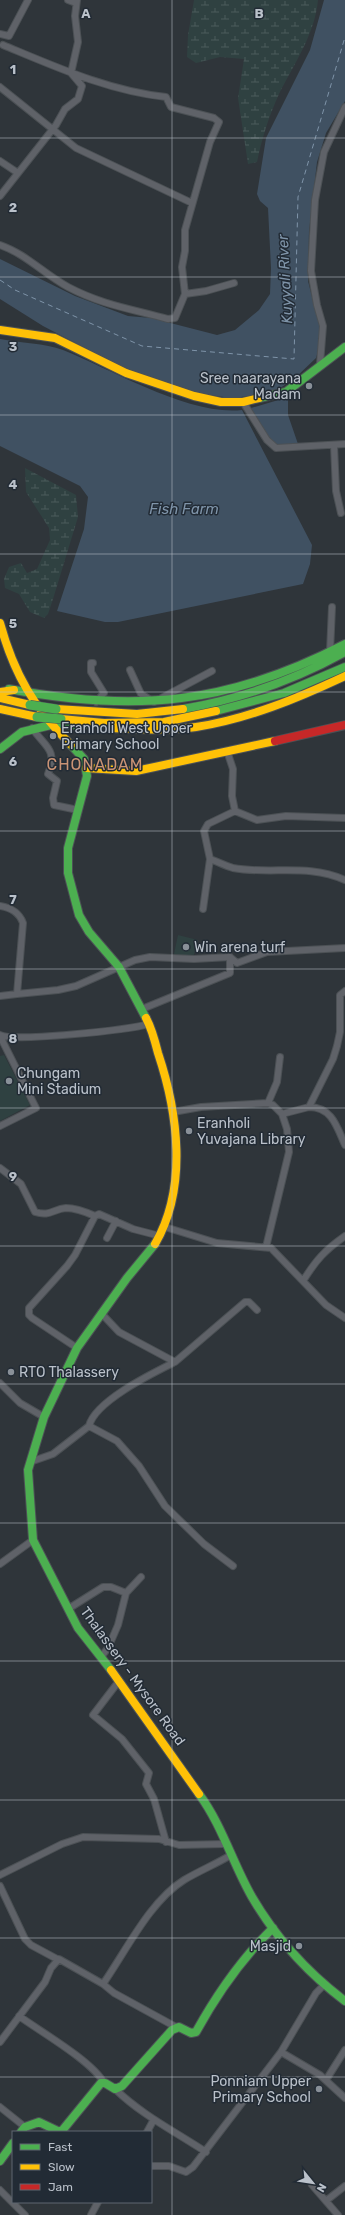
<svg xmlns="http://www.w3.org/2000/svg" width="345" height="2215" font-family="Rubik,sans-serif">
<style>
.wetland{fill:url(#wetland-marsh)}
.garden{fill:#2f4141}
.water{fill:#405162}
.lines{fill:none;stroke-linecap:round;stroke-linejoin:round}
.ferry{stroke:#7f94a9;stroke-width:1;stroke-dasharray:5 4;stroke-linecap:butt}
.street-casing{stroke:#4c5155;stroke-width:8}
.fast-casing{stroke:#4c5155;stroke-width:10}
.slow-casing{stroke:#4c5155;stroke-width:10}
.jam-casing{stroke:#4c5155;stroke-width:10}
.street{stroke:#5f6268;stroke-width:6}
.fast{stroke:#4caf50;stroke-width:8}
.slow{stroke:#ffc107;stroke-width:8}
.jam{stroke:#c62828;stroke-width:8}
.fast-bridge-casing{stroke:#4b5156;stroke-width:10;stroke-linecap:butt}
.fast-bridge{stroke:#4caf50;stroke-width:9}
.grid{fill:none;stroke:#bac1ca;stroke-width:1;stroke-opacity:0.55}
.poi-dot{fill:#899098;stroke:#222b35;stroke-width:1.5}
.labels{text-anchor:middle;stroke-width:3;stroke-linejoin:round;paint-order:stroke}
.poi-label{font-size:14px;fill:#bac1ca;stroke:#222b35;text-anchor:start}
.street-label{font-size:14px;fill:#bac1ca;stroke:#222b35}
.water-label{font-size:15px;font-style:italic;fill:#7f94a9;stroke:#222b35}
.quarter-label{font-size:16px;letter-spacing:1px;fill:#ca9375;stroke:#222b35}
.grid-label{font-size:13px;text-anchor:middle;font-weight:bold;fill:#bac1ca;stroke:#222b35;stroke-width:3;stroke-linejoin:round;paint-order:stroke}
</style>
<defs>
<pattern id="wetland-marsh" width="20" height="14" patternUnits="userSpaceOnUse"><rect width="20" height="14" fill="#2f4141"/><path d="M1 5h8M5 5V1M11 12h8M15 12V8" fill="none" stroke="#4b5b5b"/></pattern>
</defs>
<rect width="100%" height="100%" fill="#2f353a"/>
<path class="wetland" d="M194,0H318C315,34 294,64 279,94C269,116 262,138 257,162L248,164L238,98L244,59L220,57L196,63L187,57L188,35Z
M25,468L76,495L78,517L53,599L48,614L44,618L30,612L19,594L5,588L4,579L9,567L21,563L27,573L37,569L50,540L49,528L26,492Z"/>
<path class="garden" d="M178,935L198,940L193,958L174,954Z
M4,1055L30,1105L0,1121V1056Z"/>
<path class="water" d="M324,0H345V101L326,133L317,162L309,231L308,281L320,328V344L316,358L294,379L271,394L231,398L188,392L135,374L43,326L0,299V259L75,296L128,316L151,318L217,335L235,330L259,310L270,294L271,268L268,208L260,201L257,194L266,138L310,50Z
M0,339C20,343 45,343 63,350C113,370 189,416 242,410L312,545L310,564L303,584L118,622H105L57,611L84,529L88,497L80,486L0,446Z
M288,395V415L298,444L273,445L251,408L275,401Z"/>
<g class="lines">
<path class="ferry" d="M0,280L15,290L142,346L294,359L298,197L345,37"/>
<g class="street-casing">
<path id="street" d="M68,0L76,3
M0,34L9,36L28,0
M0,87L76,148L192,203
M0,161L18,173
M0,196L56,125L65,109L78,99L82,86L71,73L78,42L75,16L77,0
M0,245C26,254 44,274 68,287C102,305 132,309 168,319L175,318L185,294L182,267L185,251V230L210,142L219,122L214,118L171,107L166,97C109,91 56,67 3,45
M185,294L206,291L234,283
M320,364L323,326L317,305L311,271L315,200L324,152L345,107
M243,402L267,440L276,448L345,444
M334,445L336,491L341,513
M330,652L332,607
M93,663H91V672L104,693L96,702
M130,670L141,694L154,702L212,671
M32,728C45,747 58,749 48,774L57,781L53,798L54,805L78,810
M227,751L233,769L232,796L235,811
M210,859C218,862 226,866 233,868C272,875 307,863 345,880
M0,906C11,908 19,912 23,923L17,994L58,990L76,986L135,960L150,957L194,959L230,957
M203,909L210,859L204,831L208,824L235,811L257,820L286,816L345,818
M0,996L17,994
M142,1009L230,973V957L237,963L267,952L345,948
M0,1035C14,1042 128,1030 149,1024
M268,1103L277,1082L280,1057
M309,1107C332,1107 337,1127 345,1145
M173,1112L201,1107L268,1103L273,1105L282,1114L309,1107L333,1059L337,1046L340,1032V995L345,991
M0,1126L36,1108L0,1036
M0,1168L21,1184L35,1212C50,1217 53,1209 66,1208C76,1208 86,1212 95,1216L99,1214L133,1229L160,1236
M165,1227L217,1243L271,1248L326,1305L345,1318
M107,1238L116,1221
M266,1247L289,1152L287,1129L282,1114
M303,1281C316,1260 325,1250 345,1236
M101,1313L119,1332L175,1362L245,1302H249L257,1310
M77,1348L32,1318L29,1315V1308L67,1266L75,1255L95,1216
M175,1362C153,1373 95,1401 89,1426L117,1441L139,1466L165,1506L204,1544L233,1566
M0,1383L20,1403L44,1417
M30,1462L53,1454L89,1426
M0,1564L33,1540
M68,1609L103,1587H111L126,1593
M101,1657L108,1648L118,1625L126,1593L141,1577
M119,1681L93,1715L122,1739L149,1773L146,1784L154,1799L166,1842
M0,1875L62,1844L83,1837L159,1839L179,1845L225,1844
M0,1886L25,1939L31,1945L57,1959
M103,1984C126,1951 150,1901 184,1880C199,1871 216,1864 231,1855
M19,2016C41,2032 92,2061 104,2083
M0,2042L45,1982L51,1968L59,1959L103,1984L114,1993L176,2027
M281,2052L320,2075L345,2098
M326,2080L345,2050
M115,2089C142,2115 174,2131 206,2152
M0,2107L25,2127
M147,2132L153,2121
M151,2166H169L186,2172L193,2167L281,2052L316,1993L324,1985
M312,2185L338,2215
M0,2190L25,2215
M327,2200L345,2186
M91,2215L98,2202"/>
</g>
<g class="fast-casing">
<path id="fast" d="M259,398L286,392L345,347
M9,689C136,713 230,704 345,644
M183,709C240,699 295,680 345,652
M216,711L284,693L345,667
M47,724L83,726
M71,745L84,759L87,776L68,848V873L79,915L89,932L119,967L146,1018
M0,749L22,732L51,725
M111,1670L78,1628L33,1540L28,1470L44,1417L77,1348L127,1278L155,1244
M199,1794C222,1825 233,1864 252,1897C276,1938 308,1973 345,2001
M21,2132L25,2127L39,2122L60,2132
M61,2132L101,2083H105L115,2089L122,2086L172,2030L179,2027L191,2033L196,2032C217,1994 241,1959 273,1928
M0,2161L13,2143"/>
</g>
<g class="slow-casing">
<path id="slow" d="M0,330L55,338L126,373L194,396L221,402H243L259,398
M0,623C14,674 34,708 71,745
M0,692L14,690
M0,698L30,705
M0,709L37,717
M56,709L137,714L183,709
M61,719L104,723L164,722L216,711
M111,728C139,729 168,731 196,727C248,719 298,698 345,676
M86,768L136,771L275,741
M146,1018C152,1029 155,1041 158,1053C178,1113 188,1187 155,1244
M111,1670L199,1794"/>
</g>
<g class="jam-casing">
<path id="jam" d="M275,741L345,725"/>
</g>
<use href="#street" class="street"/>
<use href="#fast" class="fast"/>
<use href="#slow" class="slow"/>
<use href="#jam" class="jam"/>
<g class="fast-bridge-casing">
<path id="fast-bridge" d="M30,705L56,709
M37,717L61,719"/>
</g>
<use href="#fast-bridge" class="fast-bridge"/>
</g>
<path class="grid" d="M172,0V2215M0,138H345M0,277H345M0,415H345M0,554H345M0,692H345M0,831H345M0,969H345M0,1108H345M0,1246H345M0,1384H345M0,1523H345M0,1661H345M0,1800H345M0,1938H345M0,2077H345"/>
<g class="poi-dot">
<circle cx="309" cy="386" r="4"/>
<circle cx="53" cy="736" r="4"/>
<circle cx="186" cy="947" r="4"/>
<circle cx="9" cy="1081" r="4"/>
<circle cx="189" cy="1131" r="4"/>
<circle cx="11" cy="1372" r="4"/>
<circle cx="299" cy="1946" r="4"/>
<circle cx="319" cy="2089" r="4"/>
</g>
<g class="labels">
<g class="poi-label">
<text x="301" y="383" text-anchor="end">Sree naarayana<tspan x="301" dy="16">Madam</tspan></text>
<text x="61" y="733">Eranholi West Upper<tspan x="61" dy="16">Primary School</tspan></text>
<text x="194" y="952">Win arena turf</text>
<text x="17" y="1078">Chungam<tspan x="17" dy="16">Mini Stadium</tspan></text>
<text x="197" y="1128">Eranholi<tspan x="197" dy="16">Yuvajana Library</tspan></text>
<text x="19" y="1377">RTO Thalassery</text>
<text x="291" y="1951" text-anchor="end">Masjid</text>
<text x="311" y="2086" text-anchor="end">Ponniam Upper<tspan x="311" dy="16">Primary School</tspan></text>
</g>
<g class="street-label">
<text transform="translate(133 1676) rotate(54)" y="5">Thalassery - Mysore Road</text>
</g>
<g class="water-label">
<text transform="translate(285 279) rotate(-93)" y="5">Kuyyali River</text>
<text x="184" y="514">Fish Farm</text>
</g>
<g class="quarter-label">
<text x="95" y="770">CHONADAM</text>
</g>
</g>
<g class="grid-label">
<text x="86" y="18">A</text>
<text x="259" y="18">B</text>
<text x="13" y="74">1</text>
<text x="13" y="212">2</text>
<text x="13" y="351">3</text>
<text x="13" y="489">4</text>
<text x="13" y="628">5</text>
<text x="13" y="766">6</text>
<text x="13" y="904">7</text>
<text x="13" y="1043">8</text>
<text x="13" y="1181">9</text>
</g>
<rect x="12" y="2131" width="140" height="72" fill="#222b35" stroke="#5f6771"/>
<rect x="20" y="2144" width="20" height="6" fill="#4caf50" stroke="#5f6771"/>
<text x="48" y="2151" font-size="12" fill="#bac1ca">Fast</text>
<rect x="20" y="2164" width="20" height="6" fill="#ffc107" stroke="#5f6771"/>
<text x="48" y="2171" font-size="12" fill="#bac1ca">Slow</text>
<rect x="20" y="2184" width="20" height="6" fill="#c62828" stroke="#5f6771"/>
<text x="48" y="2191" font-size="12" fill="#bac1ca">Jam</text>
<g transform="translate(313 2183) rotate(120)" stroke="#222b35" stroke-width="3" paint-order="stroke">
<path d="M0-3L7 15L0 10L-7 15Z" fill="#bac1ca"/>
<text y="-6" font-size="11" font-weight="bold" text-anchor="middle" fill="#bac1ca">N</text>
</g>
</svg>
